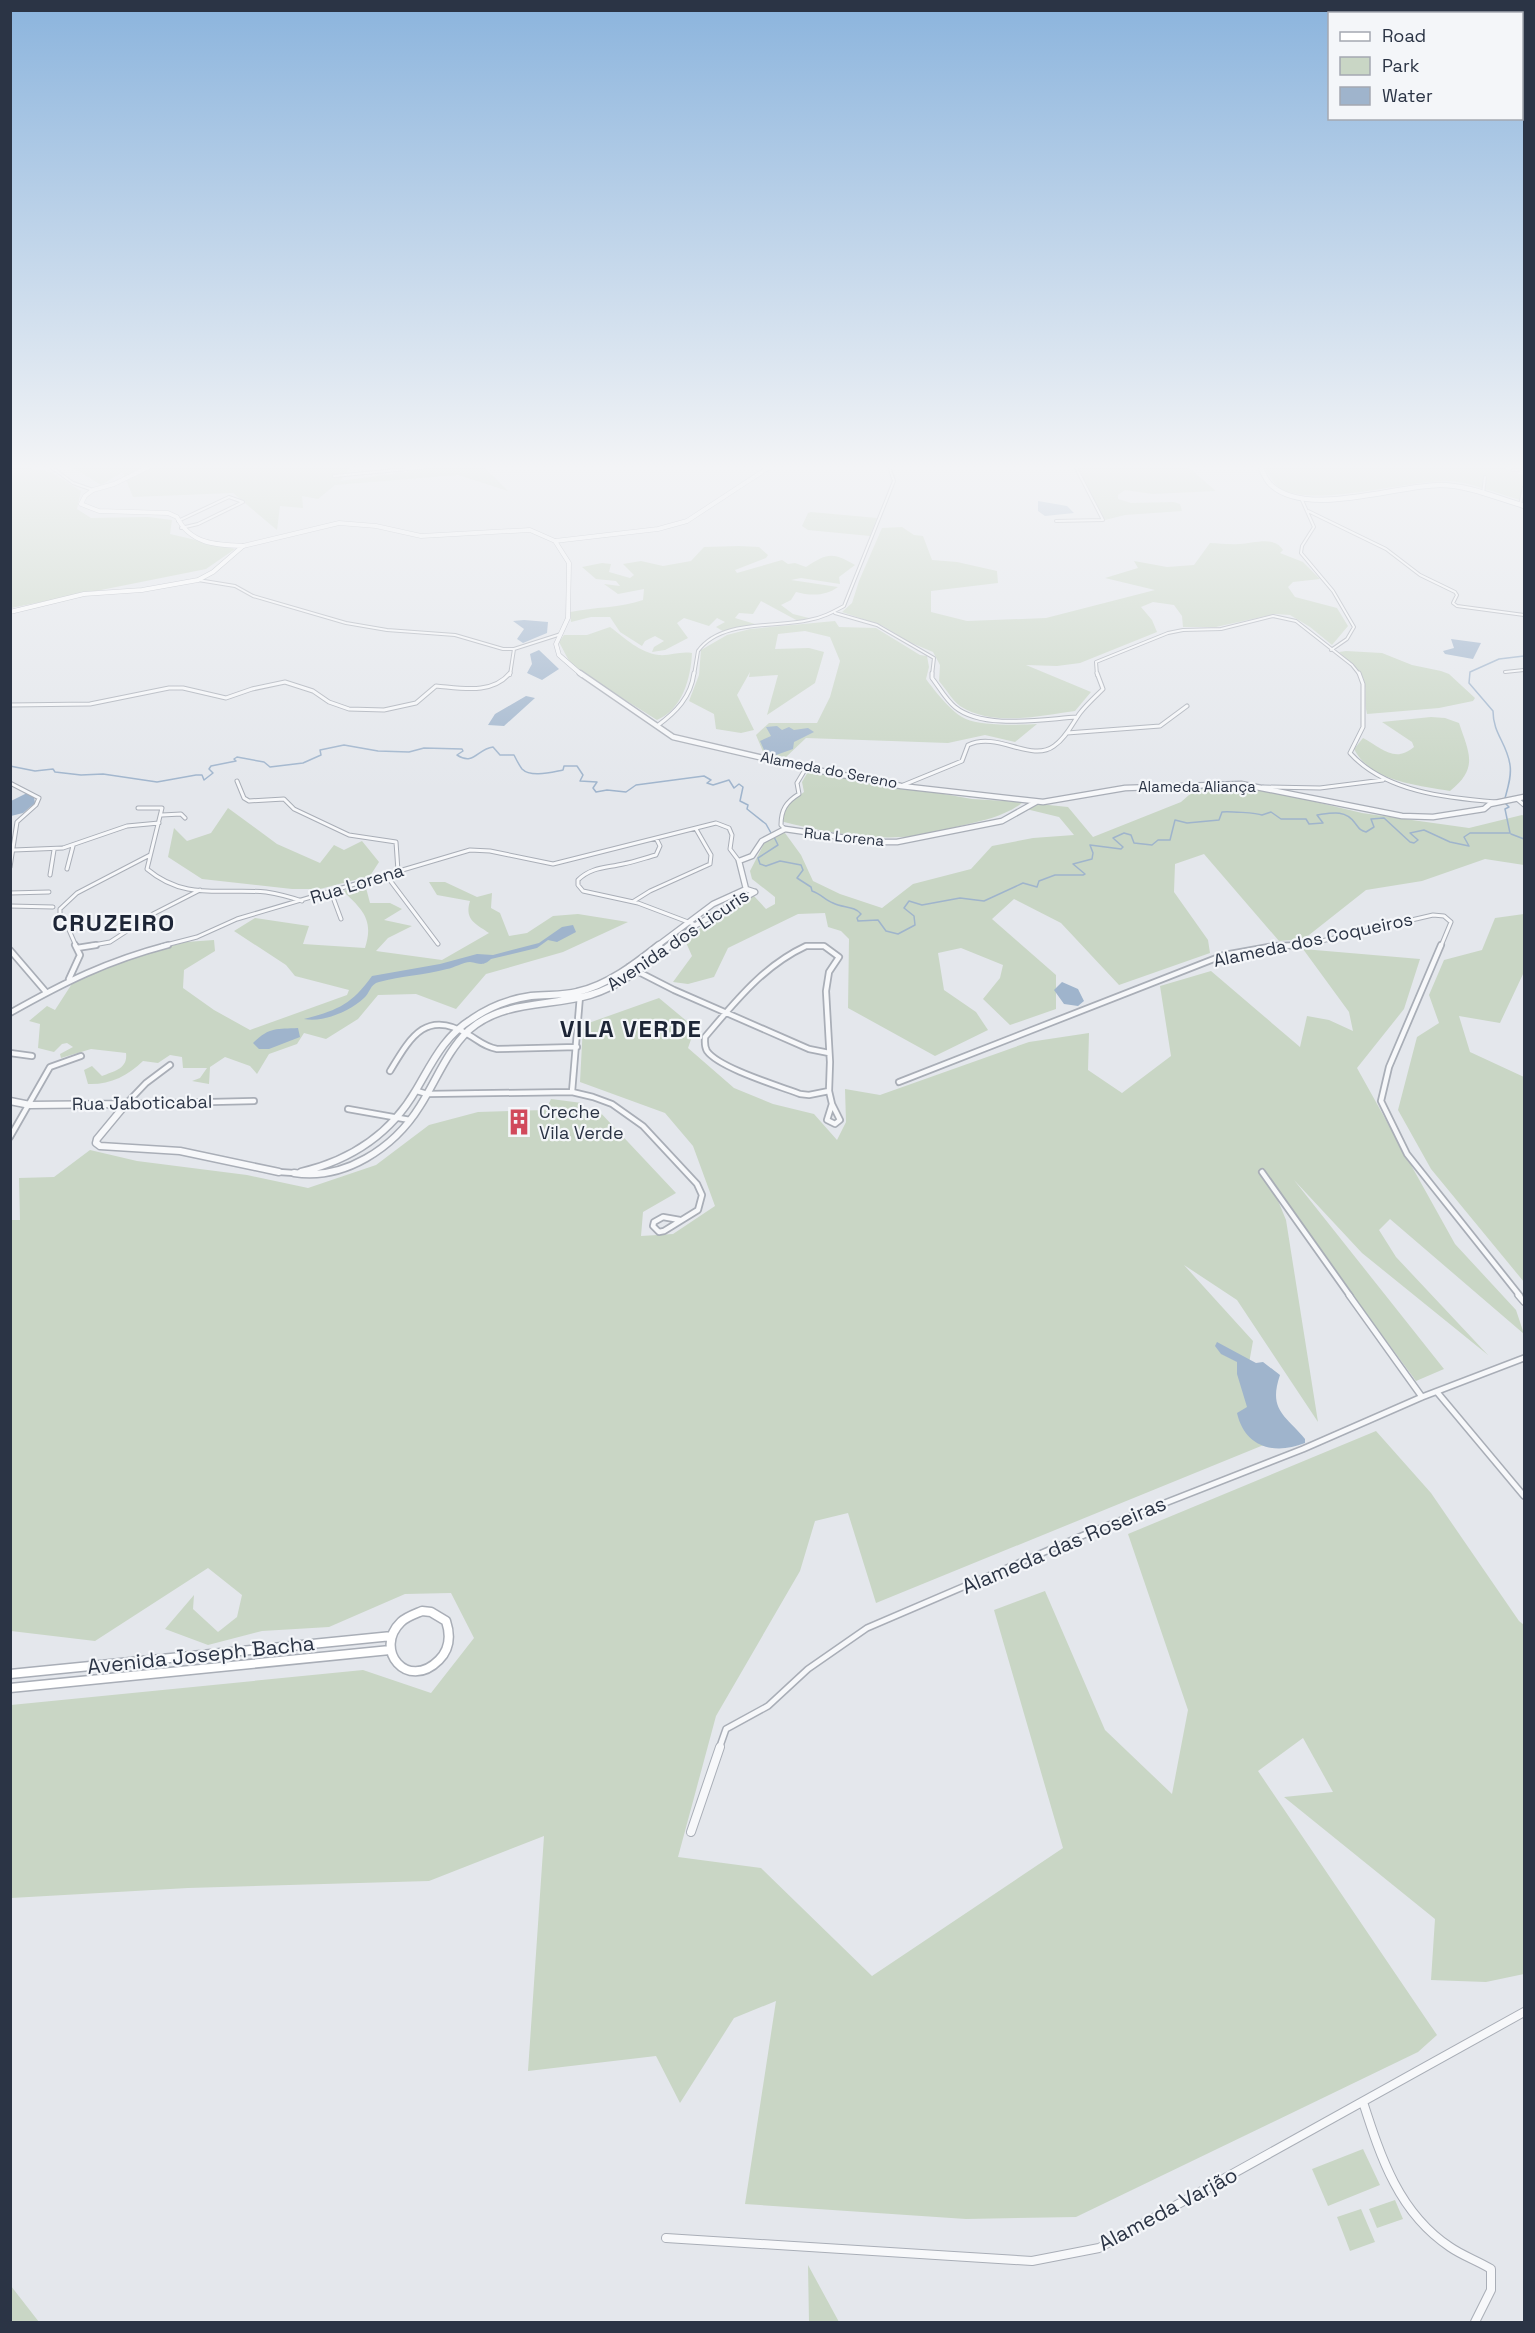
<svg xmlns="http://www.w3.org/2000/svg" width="1535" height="2333" font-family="'Space Grotesk',sans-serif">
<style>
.green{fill:#c9d6c5}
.water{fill:#9fb4cc}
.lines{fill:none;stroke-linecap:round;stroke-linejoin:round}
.stream{stroke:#9fb4cc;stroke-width:1.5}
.minor-far4-casing{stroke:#a9aeb7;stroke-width:4}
.minor-far3-casing{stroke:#a9aeb7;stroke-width:5}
.minor-far2-casing{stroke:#a9aeb7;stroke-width:8}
.minor-far1-casing{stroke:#a9aeb7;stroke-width:8}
.minor-casing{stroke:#a9aeb7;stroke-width:10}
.tertiary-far2-casing{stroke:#a9aeb7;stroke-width:5}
.tertiary-far1-casing{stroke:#a9aeb7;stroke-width:7}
.tertiary-casing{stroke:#a9aeb7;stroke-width:9}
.secondary-far1-casing{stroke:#a9aeb7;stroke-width:5}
.secondary-casing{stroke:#a9aeb7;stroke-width:11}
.primary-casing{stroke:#a3abb8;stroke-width:6}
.minor-far4{stroke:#f7f8fa;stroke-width:2}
.minor-far3{stroke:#f7f8fa;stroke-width:3}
.minor-far2{stroke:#f7f8fa;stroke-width:4.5}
.minor-far1{stroke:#f7f8fa;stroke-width:5}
.minor{stroke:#f7f8fa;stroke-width:8}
.tertiary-far2{stroke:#f7f8fa;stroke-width:4}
.tertiary-far1{stroke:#f7f8fa;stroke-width:4.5}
.tertiary{stroke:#f7f8fa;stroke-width:6}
.secondary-far1{stroke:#fff;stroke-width:4}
.secondary{stroke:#fff;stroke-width:8}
.primary{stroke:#fff;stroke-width:4.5}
.labels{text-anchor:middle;stroke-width:4.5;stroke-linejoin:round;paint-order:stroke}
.far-street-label{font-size:15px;fill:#2b3445;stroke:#f4f6f9}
.street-label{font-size:18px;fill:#2b3445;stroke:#f4f6f9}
.poi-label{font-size:18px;fill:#2b3445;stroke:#f4f6f9;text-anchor:start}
.near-street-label{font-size:21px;fill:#2b3445;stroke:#f4f6f9}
.district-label{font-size:24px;font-weight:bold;letter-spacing:1.5px;fill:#1d2536;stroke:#f4f6f9}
</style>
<rect width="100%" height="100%" fill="#e4e7ec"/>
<path class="green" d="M58,464H353L340,481L434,468L482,465L508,491L458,475L335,485L318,499L302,496L303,508L280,506L277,530L233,493L133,497L123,472L101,485L77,470Z
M1076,464H1189V468L1216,491L1153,494L1125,490L1118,495V499L1131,503L1174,502L1180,504L1182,511L1125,515L1105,520Z
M1262,464H1494L1524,476V501C1504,496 1470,482 1450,481C1409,479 1310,510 1278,487C1272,482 1267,471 1262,464Z
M10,465L51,472L81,491L77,509L91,518L148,517L172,520L170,534L235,549L206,569L11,608Z
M811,512L877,518L870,536L808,530L802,526L808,513Z
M902,527L914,535L923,536L932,560L957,562L997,571L998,583L931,591V612L967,621L1046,618L1155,590L1105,578L1138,568L1134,561L1167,567L1194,565L1210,543C1219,543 1229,545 1239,544C1253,544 1274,535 1283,550L1280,553L1303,562L1320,579L1293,582L1288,587L1295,597L1337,608L1348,626L1332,645L1310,627L1290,615L1275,614L1216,627H1183L1182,616L1174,605L1153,602L1141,607L1152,620L1157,632L1080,663L1057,666L1026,665L1091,692L1075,711C1038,716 993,727 960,706C952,700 946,689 939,681L940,665L933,652L909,642L883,626L842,612L852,603L859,581L882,528Z
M739,546L759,547L768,555L766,558L735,570L737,573L782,560L788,564L795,563L806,567C828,553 832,552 855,565L839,577L840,584L801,578L791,580L838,587C826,596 811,596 796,592L791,600L781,605L793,614L809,618L798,621L761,601L753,614L739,613L735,618L755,624L736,628L726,633L716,627L725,622L717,618L709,626L684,618L677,623L688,638L665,650L652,652L654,647L664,641L655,636L645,641L642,646L620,632L610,617H591L571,622L570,612C594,607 621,608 643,600L644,589L618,594L604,584L620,586L616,581L596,579L582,567L602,563L611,564L609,572L630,578L634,575L623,564L641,561L663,566L691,561L704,547Z
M835,621L839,627L876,628L920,655L927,656L929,667L926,679C934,690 953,714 966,719C980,726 1020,725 1037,724L1015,742L985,735L948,743L806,738L786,757L764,754L756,735L769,723H817L830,697L840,661L830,637L805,631L778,634L775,649L809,648L824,652L815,683L767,715L778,675L749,677L750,672L737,695L754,730L741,733L716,729L714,714L689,701L699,675L701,650L727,635L750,629Z
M610,627C625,638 640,653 659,655C670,656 680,651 692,653C691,678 682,710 657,720L576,669L568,659L559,642L564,635H587Z
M1346,651L1382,653L1412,665L1441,671L1449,674L1475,698L1473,701L1439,708L1367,714C1364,703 1367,691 1364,680C1361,669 1347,660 1339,652Z
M1431,717L1445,718L1459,723C1469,753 1479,768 1450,791C1417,785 1371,782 1354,749L1363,738C1381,747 1394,764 1414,747L1412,742L1382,722Z
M809,770L972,799L1023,802C1008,815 983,821 964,825C947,829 930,834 914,836C870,841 823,832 780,821L787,805L804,792L802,782Z
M1229,785L1270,791L1362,813L1469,828L1522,815L1524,816V865L1485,859L1422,881L1366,890L1304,939L1279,941L1204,854L1175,864L1174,892L1208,940L1210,953L1119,985L1061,923L1014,899L992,919L1056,975V1009L1010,1025L983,999L1000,978L1003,965L961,948L938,953L944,990L976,1012L988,1030L935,1056L848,1008L849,939L841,931L828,927L825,913L798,914L728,948L714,977L688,984L673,982L692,956L684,938L754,896L766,909L775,904V897L752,879L750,871L769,834L785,833L801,855L813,881L840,894L882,908L913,884L971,869L992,846L1033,838L1074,835L1059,817L1026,809L1039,804L1068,807L1093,837L1181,802L1197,788Z
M228,808L277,844L320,863L334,845L344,850L362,841L379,862L370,876L320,889H292L202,879L168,857L174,828L187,841L211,833Z
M429,882H445L477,897L492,893L491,908L500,913L509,936L527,933L553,916L578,914L628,922L563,952L486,974L456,1009L416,994L378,995L358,1019L326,1039L304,1033L297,1044L269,1054L257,1074L250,1066L225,1057L210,1067L209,1084L192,1081L200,1078L207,1068H183L182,1057L170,1055L158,1063L143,1061C128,1076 109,1085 88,1084L84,1070L92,1066L102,1076C114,1071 128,1069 126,1053L91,1049L61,1058L60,1054L73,1047L67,1043L62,1044L54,1052L38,1048L40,1024L29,1021L47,1006L55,1010L75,979L135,956L186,942L214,940L215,951L184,970L183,988L214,1010L250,1030L347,995L349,990L295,976L286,965L234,931L255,918L309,926L303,944L365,948C374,920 363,910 343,891L365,884L370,903H390L402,909L384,920L412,926L388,938L376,951L442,960L489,933C476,924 464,920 470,901L437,895Z
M1524,914V972L1500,1023L1459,1016L1470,1052L1524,1077V1282L1431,1169L1398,1110L1417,1037L1439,1023L1429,995L1444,960L1482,950L1495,918Z
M1303,949L1420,959L1404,1009L1357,1068L1455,1244L1516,1310L1524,1334L1390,1219L1379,1230L1396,1257L1488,1355L1362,1253L1294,1180L1444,1369L1416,1381L1272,1186L1286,1220L1318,1422L1237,1300L1184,1265L1253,1341L1246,1380L1271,1442L876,1603L848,1513L815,1521L800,1571L716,1716L678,1857L761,1868L872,1976L1063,1848L994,1610L1045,1591L1105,1730L1172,1794L1188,1710L1128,1534L1376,1431L1431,1493L1519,1621L1524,1625V1974L1486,1982L1431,1980L1435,1919L1284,1797L1333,1792L1303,1738L1258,1771L1437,2035L1418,2052L1076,2217L966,2219L745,2204L776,2001L734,2018L680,2103L656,2056L528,2071L544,1836L429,1881L188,1888L11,1898V1705L363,1670L431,1693L474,1638L451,1593L405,1594L329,1627L262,1631L208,1645L165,1629L194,1595L193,1609L218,1632L237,1617L242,1595L208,1568L95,1641L11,1631L10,1220H20L19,1178L54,1177L90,1150L137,1161L247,1175L308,1188L376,1165L429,1125L478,1112L546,1110L551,1099L582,1103L581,1109H597L676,1193L643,1212L641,1236L673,1234L715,1206L693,1146L665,1113L580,1082L583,1025L659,998L695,1028L688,1048L734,1088L773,1104L814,1114L837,1140L846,1122L845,1089L880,1095L1029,1042L1089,1033L1088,1070L1122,1093L1171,1056L1160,986L1211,971L1300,1047L1307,1016L1329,1020L1353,1031L1349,1012Z
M1363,2149L1380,2185L1328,2206L1312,2169Z
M1395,2200L1403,2219L1377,2228L1369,2209Z
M1361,2209L1375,2242L1350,2251L1337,2217Z
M808,2265L839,2322H809Z
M10,2286H11L39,2322H11Z"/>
<path class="water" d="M1038,501L1067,506L1074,513L1045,516L1038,511Z
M524,620L548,622L547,633L523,643L517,639L524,629L513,621Z
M1451,639L1481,643L1473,659L1445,654L1443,651L1454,648Z
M539,650L559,669L542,680L527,673L532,664L530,654Z
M526,696L535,698L504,726L488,725L495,714Z
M777,726L782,730L789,727L794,730L808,728L814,732L794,742L793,749L776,755L764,750L760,741L771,736L766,727Z
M27,793L34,797L35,803L23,813L11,816V801Z
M573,925L576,932L557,942L548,940L537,948L491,959C483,967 479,963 470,962C463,962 454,968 447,969C425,975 401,976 379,982C370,984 370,993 364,998C350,1011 323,1023 304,1019C338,1010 351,1005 372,976L440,964L477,954L493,955L539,943L562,927Z
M1062,982L1078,989L1084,1001L1078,1006L1064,1004L1054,990Z
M298,1028L300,1037L269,1049H259L253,1043C269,1027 277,1029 298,1028Z
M1217,1342L1256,1363L1263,1362L1280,1375C1268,1410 1285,1415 1305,1439V1443C1275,1455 1245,1448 1237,1413L1247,1407L1237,1374V1362L1221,1354L1215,1346Z"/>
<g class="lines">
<path class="stream" d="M10,766L35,771L53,769L55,772L81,775L103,774L157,782L196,775H202L204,780L213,773L209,769L211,766L236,761L234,759L237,757L264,762L270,767L303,763L321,755L320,750L344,745L378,751L409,752L424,748L462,749L463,751L457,755C474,766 477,749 493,747L500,755H514C516,759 519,765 522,769C531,778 552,772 563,770L564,766H577L583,775L580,781L597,782L593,788L596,792L607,790L626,792L636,785L704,776L711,780L707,783L713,785L729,780L734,788L739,784L743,787L740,801L748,805L747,809L766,824L771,833
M1511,834L1524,839
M774,837L778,845L758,858L760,864L766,866L780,861L801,865L803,870L797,878L811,887L812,891C821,894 825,900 833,903C843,908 855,906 861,914L857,918L858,921L878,920L886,931L898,934L915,925L914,916L904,908L909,901L922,905L960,898L984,901L1023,883L1037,887L1039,881L1055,875H1083L1085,874L1073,864L1092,859L1093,853L1090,845L1121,849L1123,847L1113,838L1124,833L1131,835L1134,843L1152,845L1158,840H1170L1175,820L1187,823L1219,820L1222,812C1227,811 1257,813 1262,815L1271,812L1281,819H1306L1309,824L1323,823L1317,815C1331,813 1345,809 1355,823C1359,828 1359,830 1366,832L1374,827L1371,819L1384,818L1410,842L1414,843L1418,840L1410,833L1424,830L1450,842L1469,846L1464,837L1470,833H1510L1505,809L1509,807L1504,802C1507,790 1512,777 1510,765C1507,743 1493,734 1493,711L1469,683L1470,672L1499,659L1524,656"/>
<g class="minor-far4-casing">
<path id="minor-far4" d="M47,464L73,483L93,490
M1513,470L1524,469
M334,476L460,464
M1483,494L1485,477
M1301,498L1314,527L1302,546L1301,553L1333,591L1354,627L1347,639L1331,650
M1520,505L1524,487
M1308,511L1386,549L1420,575L1455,592L1457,595L1453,603L1457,606L1524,615
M178,521L229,497L243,502L198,524L181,528
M1056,521L1103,520L1074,464
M198,580L235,586L253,596L346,623L387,630L455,635L503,649H514L561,634
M835,613L877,625L934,658L932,675
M1505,672L1524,670
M510,675L514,649
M694,675L698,651C721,619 775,628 809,620C822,618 833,612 844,606L894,481L888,464
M1097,675L1096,662L1168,633L1183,630L1221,629L1273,616L1296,621L1352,665L1360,675"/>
</g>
<g class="minor-far3-casing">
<path id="minor-far3" d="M932,673V678C939,687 946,700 955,707C983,730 1043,719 1077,717
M1359,673L1363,684V727L1350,753C1385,792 1447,798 1496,802
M10,705L90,704L169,688H183L226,698L252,689L285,682L313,691L329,702L349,709L384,710L416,703L436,686C461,688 492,695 510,673
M657,726C676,712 691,697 694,673
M1067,733L1160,726L1187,706
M237,781L244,798L249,801L284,799L294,809L349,835L396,842L398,871
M10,783L39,798L36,805L17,822L10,867
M901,786L962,761L968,745C998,731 1031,763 1054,746C1066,738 1072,724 1080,713C1087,704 1095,697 1103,689L1097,673
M1263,787L1320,788L1383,780
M1517,799L1524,805
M138,808H162L147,869C185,901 221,888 266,892C279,894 290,897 302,901
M162,815L181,814L185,818
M785,829L781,825C781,810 786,802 799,794L797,783L806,768
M656,838L660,846L656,855C645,858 634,862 623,864C606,868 591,867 578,880V885L583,891L638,903L696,925
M14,850L63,848L127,826L159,823
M67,869L73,846
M50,875L54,850
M386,875L438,944
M331,892L341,919
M10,893L49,892
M634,901L650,891L710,864L711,855L696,829
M10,906L53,907
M60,913V909L77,893L150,855
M69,930L76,946
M88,946L110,942L153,914L200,890
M162,946L197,937L237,919L470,850L490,851L553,864L716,823L729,828L732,835L730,849L739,861
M1274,946H1300L1433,915L1444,916L1451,922L1441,946"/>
</g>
<g class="minor-far2-casing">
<path id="minor-far2" d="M1441,945L1389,1067L1381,1101L1407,1154L1520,1296
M806,946H824L839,957L829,972L826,991L830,1062L829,1091L809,1095L800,1094C779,1086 719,1068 707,1051C704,1046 705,1042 705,1037C735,1002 763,966 806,946Z
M77,948L96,945
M10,950L46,992
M629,967L674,990L809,1049L829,1053
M69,979L80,955L75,945
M10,1013C65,982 107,961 168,945
M10,1053L32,1056
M390,1071C410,1038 426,1008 469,1035C479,1041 485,1047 497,1049L577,1047
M899,1082L1224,955L1274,946L1306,945
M417,1091L427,1094L572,1092L593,1097L612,1104L643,1126L697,1184L702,1195L698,1210L664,1231L659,1232L653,1226L654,1222L663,1217L680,1220
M829,1091L832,1104
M572,1092L580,996
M126,1104L254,1101
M126,1104L146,1083L170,1065
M832,1104L840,1120L835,1124L827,1120Z
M348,1109L410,1120
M10,1137L50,1067L81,1056
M279,1172L294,1173
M1262,1172L1350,1296"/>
</g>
<g class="minor-far1-casing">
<path id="minor-far1" d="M1349,1295L1422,1397
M1518,1295L1524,1302
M1437,1392L1524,1496
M719,1749L726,1729L768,1706L808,1669L867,1628L1091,1532L1303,1449L1422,1397L1524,1358"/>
</g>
<g class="minor-casing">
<path id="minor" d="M691,1832L720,1747
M1363,2102C1381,2158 1399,2213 1450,2247C1463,2256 1478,2261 1491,2269V2290L1475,2322
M666,2238L1032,2261L1099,2248L1524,2012"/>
</g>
<g class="tertiary-far2-casing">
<path id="tertiary-far2" d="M555,541L569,563L568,618L556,644L559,655L582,675
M243,546L339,523L376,526L421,536L530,530L555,541L658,529L687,521L774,464"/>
</g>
<g class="tertiary-far1-casing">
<path id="tertiary-far1" d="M580,673L673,737L806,768L901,786L1043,802L1125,788L1241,784L1402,816L1433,817L1484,809L1490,804L1524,797
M746,889L739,861L752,856L762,841L785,829L874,842H897L1002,821L1036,802
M657,946L713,904L746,889L755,892
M669,946L696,925L755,892"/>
</g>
<g class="tertiary-casing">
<path id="tertiary" d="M10,1101L30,1105L126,1104
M126,1104L97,1139L96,1143L100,1146L180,1151L279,1172
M301,1172C351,1160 390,1135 416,1090C432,1063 444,1036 472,1019C489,1007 510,999 531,996C546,994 562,996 577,992C608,985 635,964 659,945
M294,1173C344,1181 394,1148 420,1106C436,1081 447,1051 469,1030C503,1000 549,1007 590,995C621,986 646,965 670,945"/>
</g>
<g class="secondary-far1-casing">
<path id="secondary-far1" d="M155,464L114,484L93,490L85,496L81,504L99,511L168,513L177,517C190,544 216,545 243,546
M10,612L84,594L142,590L198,580L213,572L243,546"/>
</g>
<g class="secondary-casing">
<path id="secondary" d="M422,1611L431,1612L446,1621C451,1636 450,1649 439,1660C407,1692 373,1649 401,1622C406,1617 415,1614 422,1611Z
M10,1674L392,1636
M10,1688L390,1650"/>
</g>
<g class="primary-casing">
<path id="primary" d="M1259,464C1262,470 1265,479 1270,484C1305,519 1396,485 1440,485C1468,485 1497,498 1524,506"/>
</g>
<use href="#minor-far4" class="minor-far4"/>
<use href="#minor-far3" class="minor-far3"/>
<use href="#minor-far2" class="minor-far2"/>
<use href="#minor-far1" class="minor-far1"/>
<use href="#minor" class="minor"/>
<use href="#tertiary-far2" class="tertiary-far2"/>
<use href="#tertiary-far1" class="tertiary-far1"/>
<use href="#tertiary" class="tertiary"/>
<use href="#secondary-far1" class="secondary-far1"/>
<use href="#secondary" class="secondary"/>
<use href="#primary" class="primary"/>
</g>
<linearGradient id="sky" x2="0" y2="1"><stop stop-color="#8bb4dd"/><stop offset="0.59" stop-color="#f3f4f6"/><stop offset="1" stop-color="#f3f4f6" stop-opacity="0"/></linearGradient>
<rect width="1535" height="791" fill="url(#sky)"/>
<defs>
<g id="building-bare" transform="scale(2.07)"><path d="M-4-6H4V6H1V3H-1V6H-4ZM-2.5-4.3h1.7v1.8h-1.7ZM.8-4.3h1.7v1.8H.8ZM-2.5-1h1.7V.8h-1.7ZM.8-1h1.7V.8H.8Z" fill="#d1495b" stroke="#f4f6f9" stroke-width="2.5" paint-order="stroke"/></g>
</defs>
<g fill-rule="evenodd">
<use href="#building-bare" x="519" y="1122"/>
</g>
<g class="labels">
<g class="far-street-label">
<text transform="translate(829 770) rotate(11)" y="5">Alameda do Sereno</text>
<text x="1197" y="792">Alameda Aliança</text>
<text transform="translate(844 837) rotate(6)" y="5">Rua Lorena</text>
</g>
<g class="street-label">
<text transform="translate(357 884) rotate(-17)" y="6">Rua Lorena</text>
<text transform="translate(678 940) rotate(-34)" y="6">Avenida dos Licuris</text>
<text transform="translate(1313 940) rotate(-12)" y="6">Alameda dos Coqueiros</text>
<text transform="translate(142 1103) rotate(-1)" y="6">Rua Jaboticabal</text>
</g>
<g class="poi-label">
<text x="539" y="1118">Creche<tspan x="539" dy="21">Vila Verde</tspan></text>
</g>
<g class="near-street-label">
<text transform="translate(1064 1545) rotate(-23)" y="7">Alameda das Roseiras</text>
<text transform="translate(201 1655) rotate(-6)" y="7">Avenida Joseph Bacha</text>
<text transform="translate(1168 2209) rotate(-28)" y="7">Alameda Varjão</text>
</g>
<g class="district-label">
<text x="114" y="931">CRUZEIRO</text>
<text x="631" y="1037">VILA VERDE</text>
</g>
</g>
<rect width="1535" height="2333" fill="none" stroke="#2b3445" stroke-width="24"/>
<rect x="1328" y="12" width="195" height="108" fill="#f4f6f9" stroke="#a4a8b1" stroke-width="1.5"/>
<rect x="1340" y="32" width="30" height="9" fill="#ffffff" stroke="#a4a8b1" stroke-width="1.5"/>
<text x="1382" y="42" font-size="18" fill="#2b3445">Road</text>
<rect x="1340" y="57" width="30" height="18" fill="#c9d6c5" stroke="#a4a8b1" stroke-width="1.5"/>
<text x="1382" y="72" font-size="18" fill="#2b3445">Park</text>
<rect x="1340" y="87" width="30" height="18" fill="#9fb4cc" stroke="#a4a8b1" stroke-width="1.5"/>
<text x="1382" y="102" font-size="18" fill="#2b3445">Water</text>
</svg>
